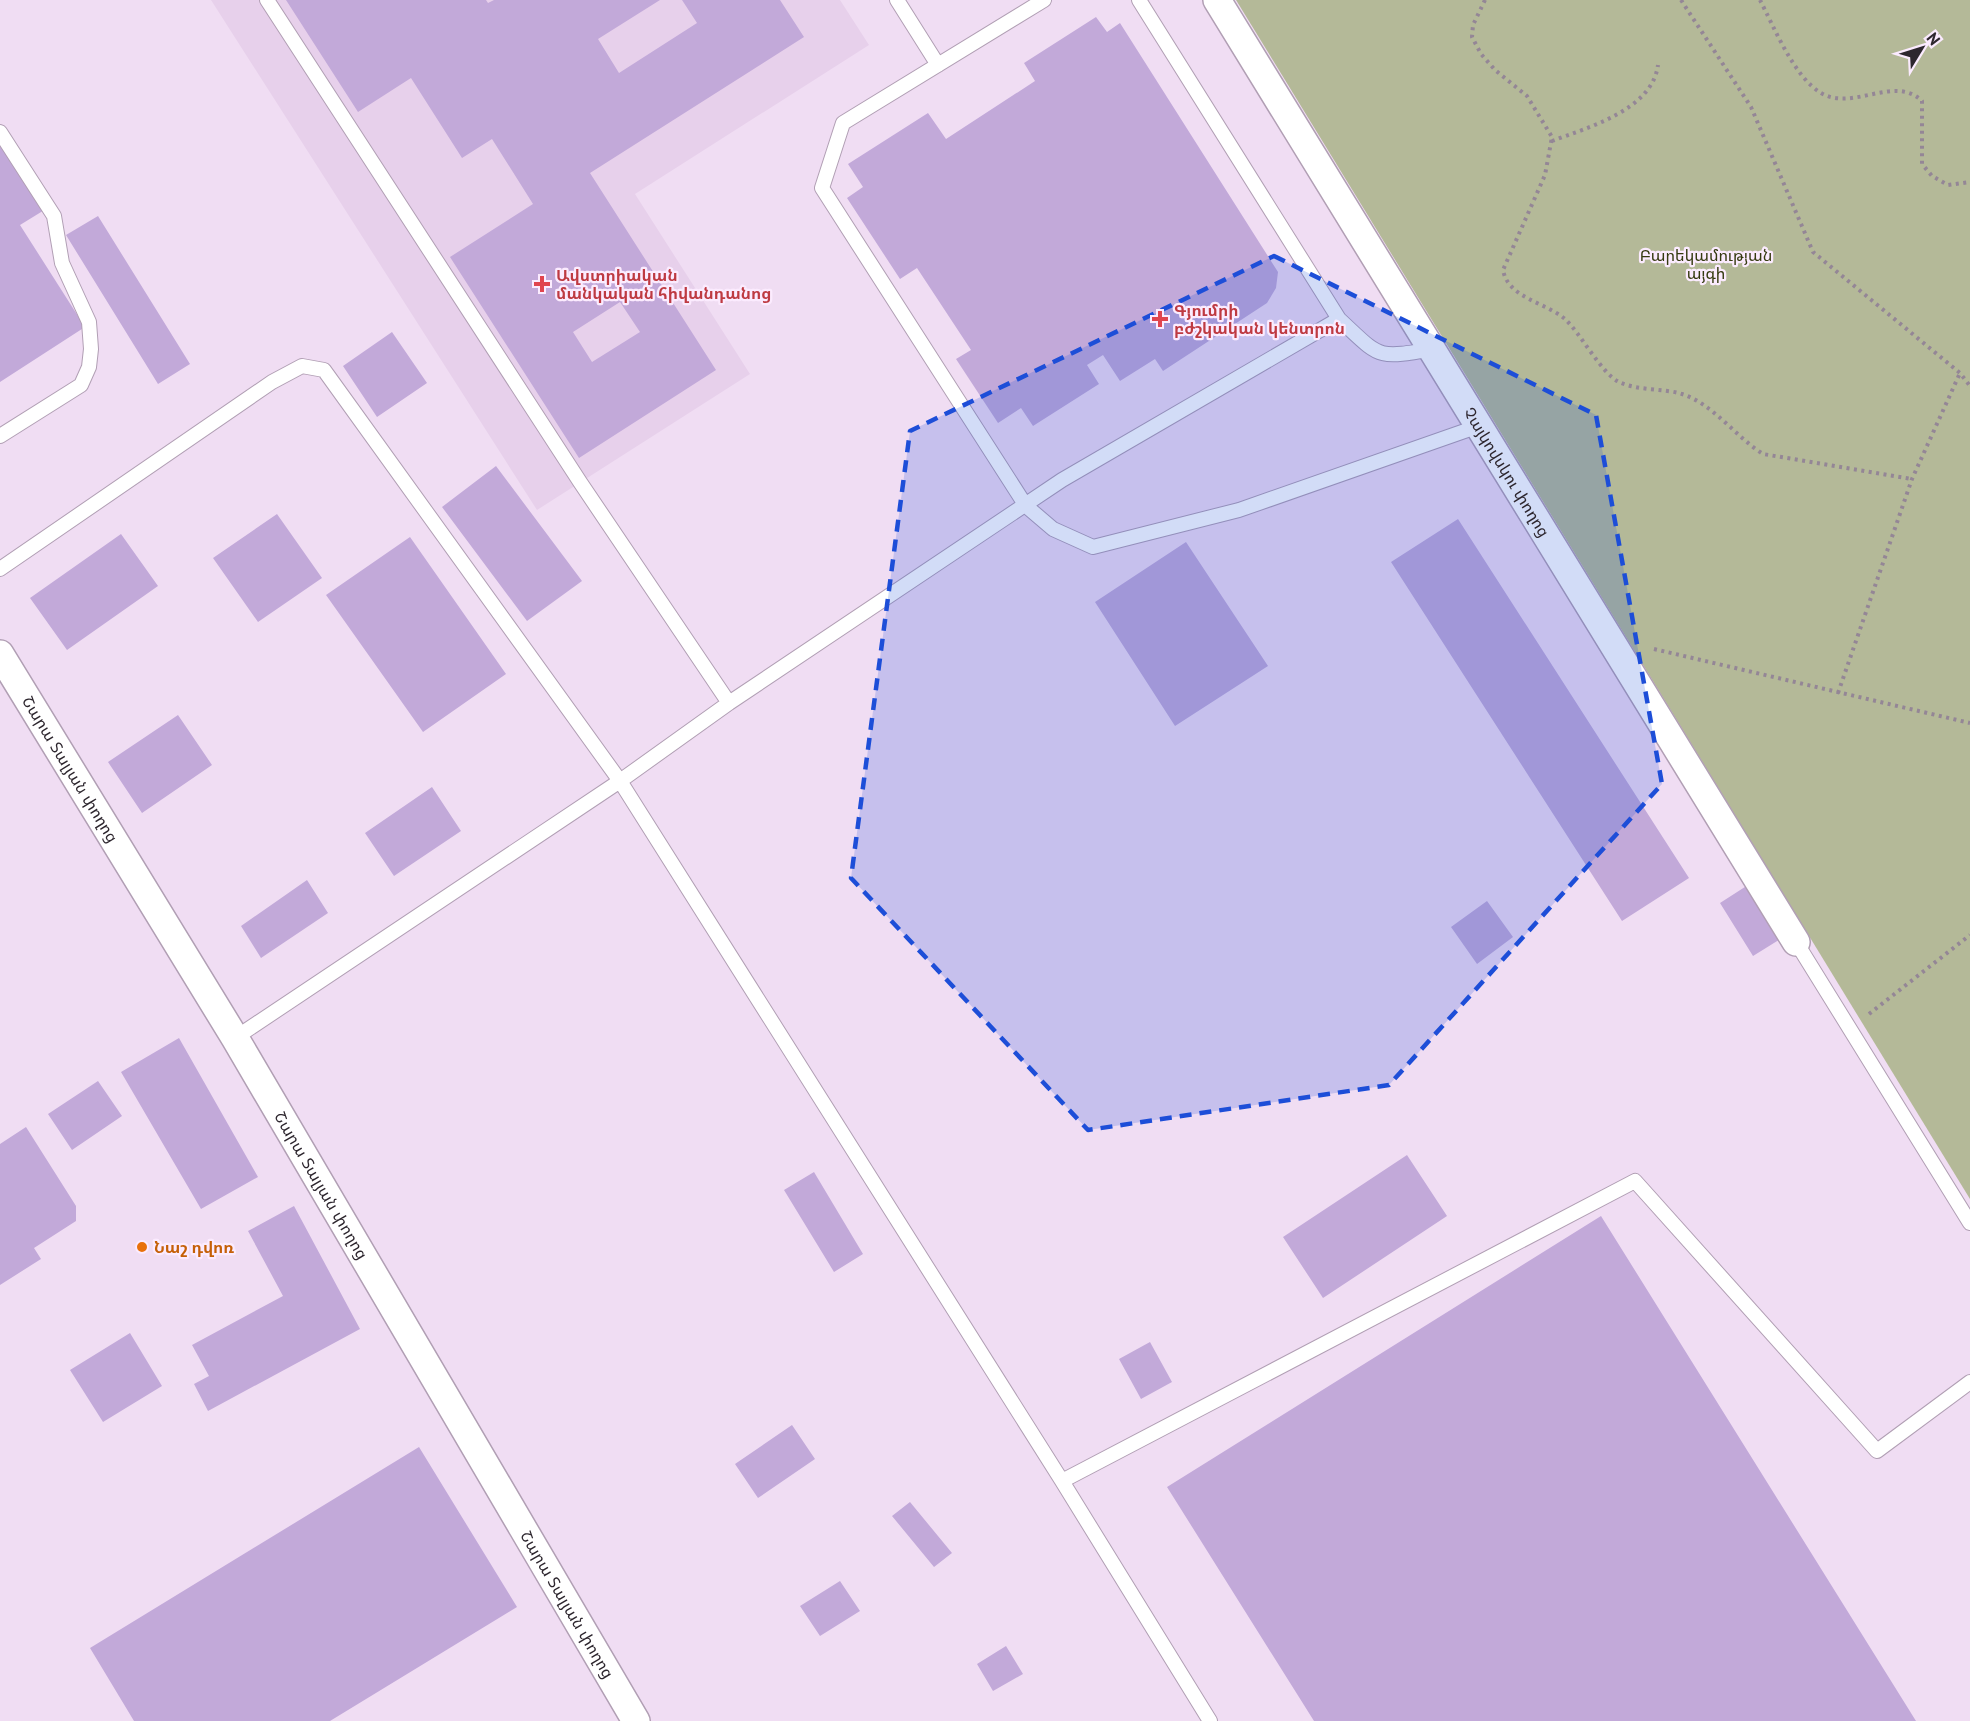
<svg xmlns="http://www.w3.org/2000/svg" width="1970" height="1721" font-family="'PT Sans','Noto Sans Armenian',sans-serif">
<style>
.built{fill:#e7d0eb}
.green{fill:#b4b998}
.building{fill:#c2a9d9;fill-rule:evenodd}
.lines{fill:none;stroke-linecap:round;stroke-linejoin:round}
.service-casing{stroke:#b19fb4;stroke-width:16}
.minor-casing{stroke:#b19fb4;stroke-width:30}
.path{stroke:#948696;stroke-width:4;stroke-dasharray:3 4.5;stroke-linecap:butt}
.service{stroke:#fff;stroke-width:14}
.minor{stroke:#fff;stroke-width:27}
.marked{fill:#1d4ed8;fill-opacity:0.2;stroke:#1d4ed8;stroke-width:4.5;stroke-dasharray:12 8;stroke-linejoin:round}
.health-dot{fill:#e0444e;stroke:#fbebfe;stroke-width:2}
.food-dot{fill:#e8710a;stroke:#fbebfe;stroke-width:2}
.labels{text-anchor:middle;stroke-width:4.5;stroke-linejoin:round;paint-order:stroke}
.park-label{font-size:16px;fill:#353a0f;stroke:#fbebfe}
.health-label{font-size:16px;font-weight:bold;fill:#be3a42;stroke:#fbebfe;text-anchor:start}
.street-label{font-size:16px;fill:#2d262e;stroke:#fbebfe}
.food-label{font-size:16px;font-weight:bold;fill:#c56008;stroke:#fbebfe;text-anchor:start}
</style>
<rect width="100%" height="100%" fill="#f0ddf3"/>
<path class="built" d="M211,0H840L869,45L635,194L750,374L537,510Z"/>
<path class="green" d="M1236,0H1970V1199Z"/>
<path class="building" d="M286,0H486L488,3L494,0H660L598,39L619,73L697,23L682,0H780L804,37L590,173L716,370L579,458L450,257L533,204L492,139L462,158L411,78L358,112ZM620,302L640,332L592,362L573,332Z
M1096,17L1107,32L1120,23L1278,272L1276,288L1267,303L1163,371L1155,359L1120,381L1103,355L1087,365L1099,384L1033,426L1021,408L998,423L956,359L971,350L917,268L900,279L847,198L863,187L848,164L928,113L946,139L1035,81L1024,63Z
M0,138L46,209L20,225L85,327L0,382Z
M98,216L190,364L158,384L66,235Z
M392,332L427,383L377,417L343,366Z
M496,466L582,581L527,621L442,507Z
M277,514L322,578L258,622L213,558Z
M1458,519L1689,878L1622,921L1391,562Z
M121,534L158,586L67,650L30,598Z
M410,537L506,674L423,732L326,595Z
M1186,542L1268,666L1175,726L1095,602Z
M178,715L212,765L142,813L108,762Z
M432,787L461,831L394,876L365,833Z
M307,880L328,913L261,958L241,926Z
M1748,885L1782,938L1753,956L1720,903Z
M1487,901L1513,937L1477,964L1451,927Z
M179,1038L258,1177L201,1209L121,1072Z
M98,1081L122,1116L72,1150L48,1114Z
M26,1127L76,1206V1221L34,1248L41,1259L0,1285V1144Z
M1407,1155L1447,1216L1323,1298L1283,1237Z
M814,1172L863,1254L834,1272L784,1190Z
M294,1206L360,1329L208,1411L194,1384L209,1376L192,1345L283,1296L248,1231Z
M1601,1216L1916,1721H1314L1167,1487Z
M130,1333L162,1386L103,1422L70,1370Z
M1150,1342L1172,1382L1141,1399L1119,1359Z
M792,1425L815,1459L758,1498L735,1464Z
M419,1447L517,1607L330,1721H134L90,1648Z
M910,1502L952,1553L934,1567L892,1516Z
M840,1581L860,1611L820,1636L800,1606Z
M1006,1646L1023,1674L993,1691L977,1664Z"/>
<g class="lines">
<g class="service-casing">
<path id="service" d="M267,0L580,482L729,703
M897,0L938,65
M1044,0L843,123L822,188L1026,506L1053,529L1093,547L1239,510L1479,426
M1139,0L1339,319C1381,358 1375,359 1433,349
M0,132L54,216L62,263L89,322L91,349L89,367L81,385L0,436
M0,569L272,382L302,366L324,370L620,781L1062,1481L1210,1721
M1796,942L1970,1223
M235,1038L620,781L729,703L1062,480L1339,319
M1062,1481L1635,1181L1877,1451L1970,1382"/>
</g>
<g class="minor-casing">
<g id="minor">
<path id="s1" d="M1217,0L1796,942"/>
<path id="s2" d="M0,654L235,1038L636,1721"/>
</g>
</g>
<path class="path" d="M1485,0L1473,25L1472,37L1481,54L1495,70L1527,96L1552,137L1545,175L1503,270C1508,298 1545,302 1565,319C1581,334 1602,374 1619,382C1638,391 1663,388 1682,394C1713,404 1736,437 1763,454L1912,479
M1681,0L1751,107L1813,252L1960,373L1970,386
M1760,0C1774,27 1794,77 1821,93C1853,112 1894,74 1922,101V164L1932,176L1948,185L1970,182
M1552,141C1589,127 1652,110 1658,65
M1654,649L1970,723
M1838,693L1912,479L1960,373
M1869,1014L1970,935"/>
<use href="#service" class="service"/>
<use href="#minor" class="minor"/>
</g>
<path class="marked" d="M1274,256L1596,415L1662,784L1389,1085L1088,1130L851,878L910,431Z"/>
<g class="health-dot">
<path d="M539 275h6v6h6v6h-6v6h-6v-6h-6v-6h6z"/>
<path d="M1157 310h6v6h6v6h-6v6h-6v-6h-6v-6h6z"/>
</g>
<circle class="food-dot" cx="142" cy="1247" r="6"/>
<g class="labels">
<g class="park-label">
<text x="1706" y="261">Բարեկամության<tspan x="1706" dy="18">այգի</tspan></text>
</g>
<g class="health-label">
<text x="556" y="281">Ավստրիական<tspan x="556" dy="18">մանկական հիվանդանոց</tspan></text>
<text x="1174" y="316">Գյումրի<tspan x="1174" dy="18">բժշկական կենտրոն</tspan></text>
</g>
<g class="street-label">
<text dy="6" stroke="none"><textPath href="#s1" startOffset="554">Չայկովսկու փողոց</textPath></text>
<text dy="6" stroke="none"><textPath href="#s2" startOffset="135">Շարա Տալյան փողոց</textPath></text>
<text dy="6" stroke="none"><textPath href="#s2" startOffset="621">Շարա Տալյան փողոց</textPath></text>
<text dy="6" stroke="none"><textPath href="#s2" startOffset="1107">Շարա Տալյան փողոց</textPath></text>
</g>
<g class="food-label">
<text x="154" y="1253">Նաշ դվոռ</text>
</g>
</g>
<g transform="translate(1922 48) rotate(52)" stroke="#fbebfe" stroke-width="4.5" paint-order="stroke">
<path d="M0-4.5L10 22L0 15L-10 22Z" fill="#2d262e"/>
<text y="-9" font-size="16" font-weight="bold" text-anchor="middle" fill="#2d262e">N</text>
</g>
</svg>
